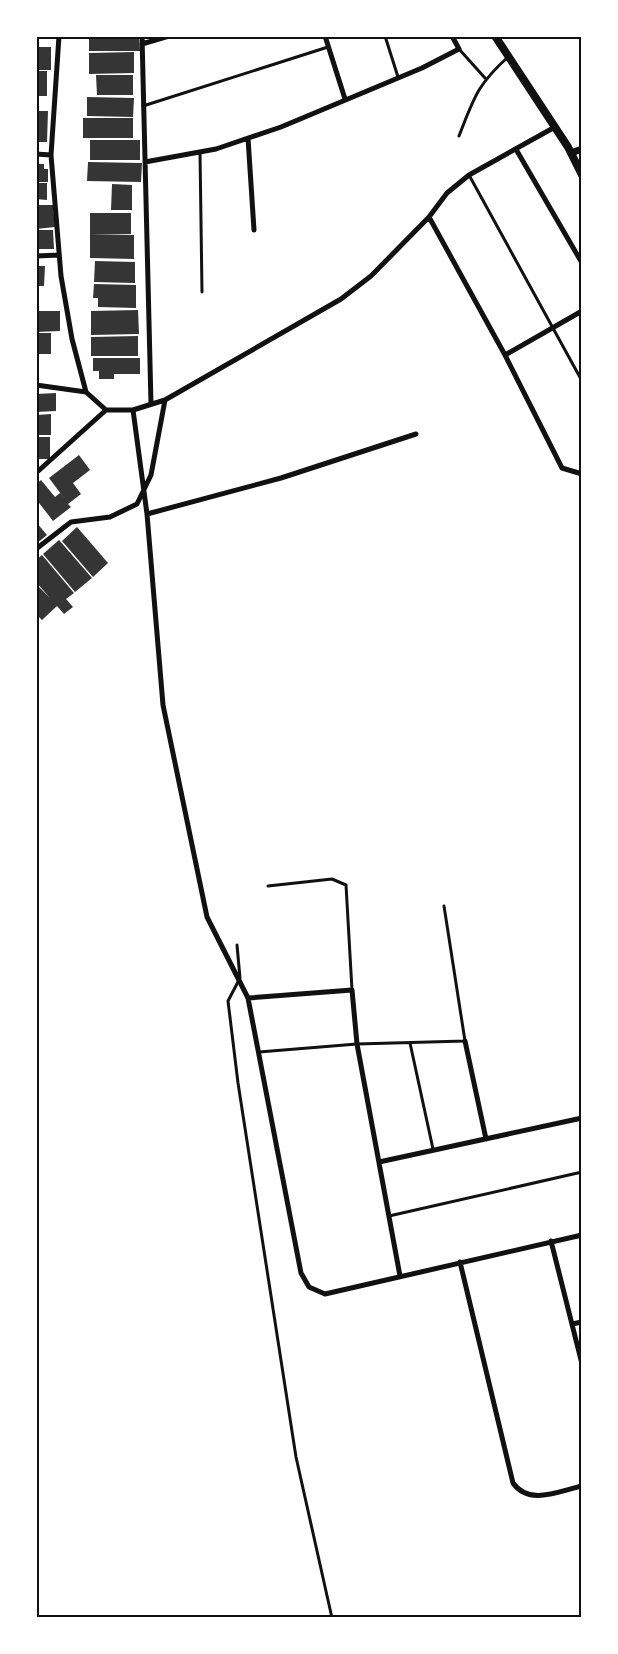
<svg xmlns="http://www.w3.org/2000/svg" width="618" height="1654" font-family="Raleway,sans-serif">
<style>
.building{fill:#353535}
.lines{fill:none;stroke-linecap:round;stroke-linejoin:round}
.service{stroke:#111;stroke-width:3}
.minor{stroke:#111;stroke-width:5}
.tertiary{stroke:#111;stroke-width:7}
.secondary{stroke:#111;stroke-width:8}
.neatline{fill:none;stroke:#111;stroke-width:2}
</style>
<rect width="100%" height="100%" fill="#fff"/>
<path class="building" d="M89,36H139L140,51H89Z
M36,47H51V70H36Z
M134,52V73L89,74V53Z
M36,71H47V96H36Z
M96,75H133V95H97Z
M87,97L134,98L133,117L87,116Z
M36,111H48L47,142H36Z
M83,118H133V138H83Z
M90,140H140V160H90Z
M88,162L142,163L141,182L87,181Z
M36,164H44V169H48V182H36Z
M36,183H47V200L36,199Z
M112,184L132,185V210H111Z
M36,205H53L55,227L36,229Z
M90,213H131V234H90Z
M36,230H53L54,249H36Z
M90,234L134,235V259L90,258Z
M95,261L135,262V283L94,282Z
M36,266H45L44,286H36Z
M94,284L136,285V308L98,307V298H93Z
M138,310L139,334L91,335V311Z
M36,311H60V331L36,332Z
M36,333H51V354H36Z
M138,336V356H91V337Z
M93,358H140V374H114V379H99V371H93Z
M56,393V411L36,412V394Z
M51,414V435H36V415Z
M36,437H50V459H36Z
M79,455L90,470L73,483L81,494L68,504L71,507L53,521L36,499V484L41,480L55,497L60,493L64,498L49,478Z
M36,522L47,535L36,544Z
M77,527L108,563L93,577L62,541Z
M59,540L92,578L75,592L43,554Z
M42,555L74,593L66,599L73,607L64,614L57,606L42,620L36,614V584L50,598L36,582V560Z"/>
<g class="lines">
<path class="service" d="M385,36L398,77
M459,49L485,78
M143,106L328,47
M459,136C474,98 477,85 508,57
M200,152L202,292
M469,175L582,381
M268,886L332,879L346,885L352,990
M237,945L240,978L228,1001L238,1083L296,1457L332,1618
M410,1043L433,1149
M259,1052L357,1044L465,1041L444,906
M389,1216L582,1172"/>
<path class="minor" d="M59,36L51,155L61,276L72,339L86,392L106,410
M142,36L151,404
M325,36L345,99
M142,44L169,36
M248,138L254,230
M517,151L582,263
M36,154L51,155
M145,162L216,149L281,127L422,68L459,49L452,36
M429,217L505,355L562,468L582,474
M36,256L59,255
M505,355L582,311
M36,385L86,392
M133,410L147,514L163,705L207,917L248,998
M36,473L106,410H133L165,400L341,299L371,276L429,217L447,193L469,175L555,127
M147,514L281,478L416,434
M36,549L71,522L110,517L137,504L151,475L165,400
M465,1041L486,1139
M379,1162L582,1118
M551,1241L582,1364
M460,1262L513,1483C529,1506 559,1491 582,1486
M400,1276L357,1044L352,990L248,998L301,1273L309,1287L325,1294L582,1235
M572,1324L582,1322"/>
<path class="tertiary" d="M571,153L582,149"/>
<path class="secondary" d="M495,36L568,147L582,175"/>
</g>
<rect width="618" height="1654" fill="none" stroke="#ffffff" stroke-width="75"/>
<rect x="38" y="38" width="542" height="1578" class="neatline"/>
</svg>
